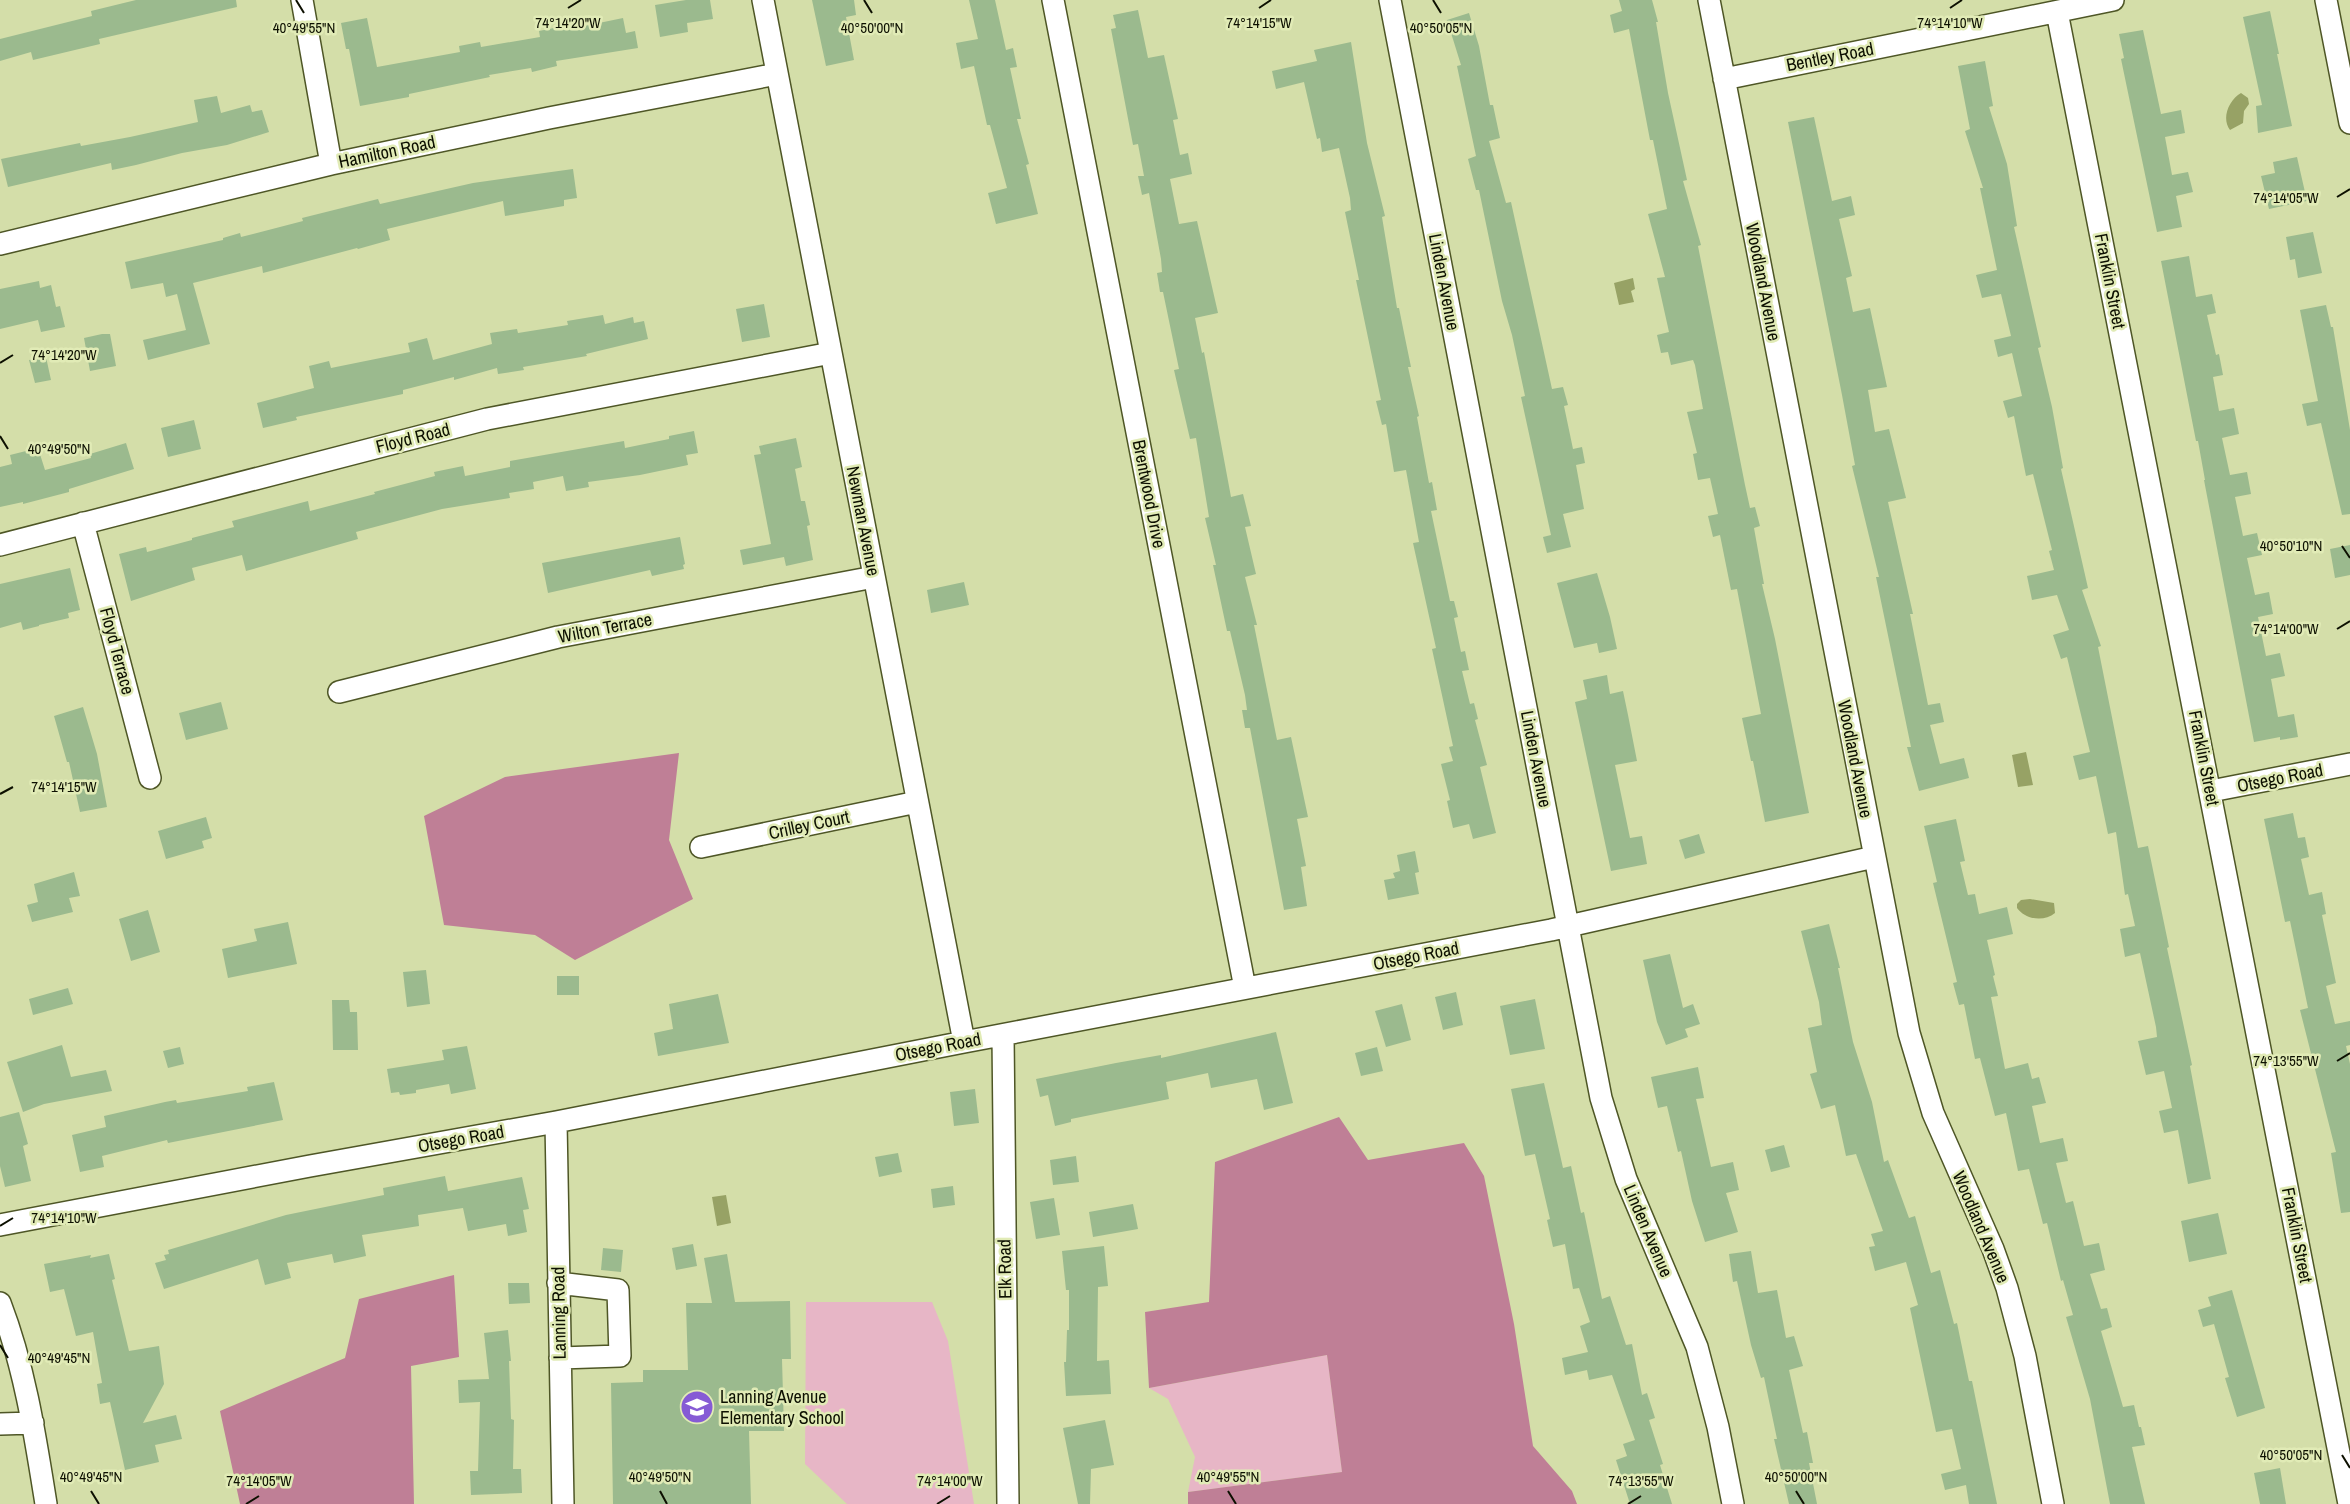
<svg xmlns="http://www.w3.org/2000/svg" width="2350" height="1504" font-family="'Archivo Narrow',sans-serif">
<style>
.green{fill:#e7b6c6}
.forest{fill:#bf7f96}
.water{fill:#97a265}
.building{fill:#9bba8e}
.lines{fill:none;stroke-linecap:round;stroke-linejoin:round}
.minor-casing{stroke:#4e5626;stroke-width:24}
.minor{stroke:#fff;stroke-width:21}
.ticks{fill:none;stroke:#0d1001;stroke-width:2}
.labels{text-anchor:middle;stroke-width:5;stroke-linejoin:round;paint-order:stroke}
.street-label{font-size:18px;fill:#0d1001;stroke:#e1ebb6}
.poi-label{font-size:18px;fill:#0d1001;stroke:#e1ebb6;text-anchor:start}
.ticks-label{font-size:15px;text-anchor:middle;fill:#0d1001;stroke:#e1ebb6;stroke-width:5;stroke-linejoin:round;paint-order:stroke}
</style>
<rect width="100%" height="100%" fill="#d4dea9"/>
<path class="green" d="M806,1302H932L948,1341L974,1504H847L805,1464Z
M1327,1355L1342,1472L1188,1492L1195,1457L1168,1399L1149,1388Z"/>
<path class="forest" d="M679,753L669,840L693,899L575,960L535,935L444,925L424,816L505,777Z
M1339,1117L1368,1160L1464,1143L1484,1176L1514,1324L1533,1446L1572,1491L1577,1504H1188V1492L1342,1472L1327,1355L1149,1388L1145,1312L1209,1302L1215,1162Z
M454,1275L459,1357L411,1366L414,1504H240L220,1411L345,1358L359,1299Z"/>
<path class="water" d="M2241,93L2248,98L2249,104L2244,111L2243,123L2230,130C2221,118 2229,100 2241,93Z
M1633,278L1635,289L1631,291L1634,302L1619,305L1614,283Z
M2026,752L2033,785L2018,787L2012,755Z
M2030,899L2054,903L2055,913C2044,922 2026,920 2017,908V904L2021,900Z
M726,1195L731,1223L717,1226L712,1197Z"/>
<path class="building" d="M136,0H236L237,7L99,39L100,44L33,60L31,52L0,61V39L92,16L91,11Z
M686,0H710L713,19L687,23L688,32L660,37L655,5Z
M812,0H854L856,15L846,17L854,60L826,66Z
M969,0H995L1006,50L1013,48L1017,67L1010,68L1021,119H1017L1029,164L1026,165L1038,214L996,224L988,193L1007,188L990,125H987L974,66L961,69L956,43L978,39Z
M1619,0H1652L1658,22H1656L1668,93L1687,180L1683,181L1701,245L1698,246L1745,485L1750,508L1755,507L1760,526L1754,528L1764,584H1762L1775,639L1809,813L1765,822L1753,761H1751L1742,718L1761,714L1737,589L1731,590L1720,535L1713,537L1708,516L1718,514L1710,478L1698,480L1693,454L1697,453L1687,412L1703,409L1695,365L1693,360L1671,365L1668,352L1661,353L1657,335L1669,332L1657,278L1665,277L1648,214L1667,209L1653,140H1650L1629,29L1614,33L1610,15L1622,11Z
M1138,10L1148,58L1164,55L1178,119L1173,120L1180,155L1188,153L1192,174L1170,179L1179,224L1197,221L1218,313L1195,318L1202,353L1204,352L1231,497L1243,494L1251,526L1245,527L1256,574L1245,577L1257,625H1254L1277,740L1291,737L1308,817L1297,819L1306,866L1301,867L1307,906L1284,910L1250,728H1245L1242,710H1247L1245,695L1230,631H1227L1213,565H1216L1205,518L1209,517L1196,438L1190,439L1174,370L1179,369L1163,292H1160L1157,273L1162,272L1161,259L1149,193L1142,195L1138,176H1144L1138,144L1133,145L1111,29L1116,28L1113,15Z
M2270,11L2279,54H2277L2292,126L2258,133L2256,106L2262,105L2243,17Z
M1469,13L1479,46L1490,105H1493L1500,138L1489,141L1506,203L1511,202L1552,389L1563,387L1568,405L1564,406L1573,449L1582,447L1585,463L1576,465L1584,509L1563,514L1571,547L1547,553L1543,537L1551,535L1521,397L1525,396L1512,335L1502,301L1479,190H1476L1468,159L1476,156L1457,66L1461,65L1447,20Z
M367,18L377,67L460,52L459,46L480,42L481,47L540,37L539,31L574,24L575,28L623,18L626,33L635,31L638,48L556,61L557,66L532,72L531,68L489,75L490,77L409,94V97L360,106L349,49H346L341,23Z
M2143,30L2161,114L2181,110L2185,133L2165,137L2172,175L2188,172L2193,192L2176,196L2182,227L2157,232L2121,59L2124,58L2119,34Z
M1351,42L1367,143L1385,216L1382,217L1397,308H1399L1404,333L1411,367H1408L1419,416L1417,417L1429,483L1432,482L1437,510L1431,511L1450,601H1454L1458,617L1454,618L1461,652L1465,651L1469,670L1462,671L1470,704L1474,703L1478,719L1475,720L1487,765L1480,767L1496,833L1473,839L1469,824L1453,828L1447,801L1450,800L1441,764L1453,761L1449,747L1453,746L1432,649L1436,648L1413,543L1419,542L1406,470L1394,472L1386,424L1382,425L1376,401L1381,400L1356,280H1359L1345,212L1351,210L1350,198L1339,148L1322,152L1320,138L1317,139L1304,82L1276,89L1272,71L1317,61L1314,50Z
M1985,61L1993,106L1989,107L2007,164L2017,226L2014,227L2041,347L2038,348L2052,407L2063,468L2061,469L2088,588L2082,590L2101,646L2098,647L2138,848L2148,846L2169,947L2167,948L2192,1065L2190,1066L2211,1179L2188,1184L2178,1130L2164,1133L2159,1111L2172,1108L2164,1071L2146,1075L2138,1041L2157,1037L2156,1027L2140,953L2125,957L2120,929L2135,926L2128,894L2125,895L2116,832L2108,834L2096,776L2079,780L2073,756L2090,752L2067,657L2061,659L2053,635L2069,630L2057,595L2032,600L2027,576L2054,570L2049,551L2052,550L2033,474L2026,476L2014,416L2008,418L2003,401L2022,396L2012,353L1998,357L1994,340L2011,336L2001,294L1982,298L1976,275L1997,270L1980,188H1983L1965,131L1970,129L1958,66Z
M217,96L221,113L250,105L252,112L262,110L269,132L227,145L182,153L136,165L112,170L111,163L8,187L1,159L80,143L81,146L130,137L198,122L194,100Z
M1814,117L1832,201L1851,196L1855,215L1839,219L1852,276L1846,278L1853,312L1870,308L1887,387L1868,390L1875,432L1889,429L1906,498L1888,502L1913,614H1910L1928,705L1940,703L1944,722L1930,725L1940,764L1964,758L1969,778L1919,791L1907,747H1911L1876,577H1879L1852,466L1855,465L1842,395L1788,122Z
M2297,157L2307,201L2269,209L2261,176L2275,173L2273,162Z
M573,169L577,198L564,200V206L505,216L503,201L387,229L390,240L358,249L357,248L263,273L262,266L193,283L210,344L148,360L143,340L186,330L177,294L166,297L163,283L131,289L125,262L223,240V238L240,233L241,237L303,221L302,218L378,199L380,204L473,183Z
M2313,232L2322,273L2298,278L2295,259L2290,260L2286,237Z
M2189,256L2196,297L2212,294L2216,313L2207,315L2216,355L2219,354L2223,375L2213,377L2219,411L2234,408L2239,434L2222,438L2230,475L2247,472L2251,494L2235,497L2243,536L2257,533L2262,555L2247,558L2255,595L2269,592L2273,614L2258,617L2266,656L2280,653L2285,676L2271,679L2278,717L2294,714L2298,737L2280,740V737L2254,742L2204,480H2205L2198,441H2196L2161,261Z
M39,281L40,288L51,285L56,307L60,306L65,327L41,332L38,320L0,329V289Z
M764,304L770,337L742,342L736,309Z
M2326,305L2331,327H2333L2350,430V514L2342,515L2321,423L2307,426L2302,404L2318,401L2300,310Z
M603,315L605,324L633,317L634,323L644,321L648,339L586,354L587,356L523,367L524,370L498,374L497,368L454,380V377L403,390V394L296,417L297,420L263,428L257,403L314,388L309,366L329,361L331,368L410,352L408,343L427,338L433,360L492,344L490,333L517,329L518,333L568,325L567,321Z
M102,334H110L116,366L90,371L84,338Z
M46,357L51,380L35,383L29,360Z
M194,420L201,449L168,457L161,428Z
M694,431L698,453L686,455L688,465L640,475L588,482L589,487L566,491L563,476L533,482L534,489L509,493L510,498L442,509L356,532L358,539L246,571L242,555L192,568L195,580L131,601L119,554L146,547L147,552L192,540V538L234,527L232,521L308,501L310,511L375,494L374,492L435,476L434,472L463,466L465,476L510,467V461L624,441L625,448L669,439V436Z
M796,438L802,467L795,469L801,501H805L810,525L807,526L813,560L786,566L784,557L743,565L740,550L771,544L754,455L761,454L759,446Z
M126,443L134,469L69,489V492L23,504V502L0,507V467L12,464L10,455L38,448L45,470L91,458L90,454Z
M680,537L685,564L683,565L684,569L652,576L650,570L548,593L542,563Z
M2350,545V575L2335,578L2330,549Z
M70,568L80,610L68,613L69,618L39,625V626L23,630L21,622L0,628V584Z
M1597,573L1610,617L1617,649L1599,653L1597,643L1574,648L1557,583Z
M964,582L969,605L931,613L927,590Z
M1607,675L1610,694L1623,691L1628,715L1637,761L1615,765L1630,838L1642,836L1647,864L1611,871L1575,702L1587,699L1583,680Z
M221,702L228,729L186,740L179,713Z
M83,707L97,754L107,807L80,812L69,762H67L54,716Z
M2293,813L2298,838L2305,837L2309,857L2301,859L2309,895L2322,892L2326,914L2322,915L2336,983L2326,986L2335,1024L2350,1021V1045L2346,1046L2350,1064V1212L2341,1213L2331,1153L2336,1152L2300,1010L2308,1008L2290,921L2285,922L2264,819Z
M206,817L212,838L202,841L204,848L166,859L158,831Z
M1956,819L1965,861L1960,862L1968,895L1975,894L1979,914L2007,907L2013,934L1987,940L1995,975L1993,976L1998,996L1991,997L2005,1069L2028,1063L2032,1079L2039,1077L2046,1103L2032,1106L2040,1143L2063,1138L2068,1161L2056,1163L2066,1203L2073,1201L2084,1246L2099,1243L2105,1270L2090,1274L2101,1309L2107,1308L2112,1327L2101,1331L2123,1407L2134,1405L2139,1427H2141L2145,1445L2132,1447L2145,1504H2110L2090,1399L2066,1317L2073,1315L2063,1280L2061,1281L2047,1223L2043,1224L2029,1169L2018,1171L2006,1113L1995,1116L1980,1058L1975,1059L1964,1004L1959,1005L1953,983L1957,982L1933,883L1937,882L1924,826Z
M1699,834L1705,853L1685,859L1679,840Z
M1415,851L1419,872L1415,873L1419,894L1388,900L1384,880L1395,878L1393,873L1400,871L1397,855Z
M74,872L80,896L69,898L73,912L32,922L27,905L38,902L34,884Z
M148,910L160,952L131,961L119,919Z
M288,922L297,964L228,978L222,949L257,941L254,929Z
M1829,924L1840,968H1838L1853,1042L1872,1102L1884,1162L1888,1160L1909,1218L1915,1216L1931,1273L1940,1270L1954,1324L1957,1323L1969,1381H1972L1997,1504H1969L1966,1485L1945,1490L1941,1474L1961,1469L1952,1429L1936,1432L1910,1308L1918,1305L1906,1262L1875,1271L1869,1247L1875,1246L1871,1234L1883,1231L1856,1154L1846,1156L1835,1105L1821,1109L1810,1074L1817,1072L1808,1028L1822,1025L1819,1002L1801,931Z
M1670,954L1683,1008L1693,1004L1700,1024L1685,1029L1688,1037L1666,1045L1657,1022L1643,960Z
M426,970L430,1004L407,1007L403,972Z
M557,976H579V995H557Z
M68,988L73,1004L33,1015L29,999Z
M1456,992L1463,1025L1443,1030L1435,997Z
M718,994L729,1043L658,1056L654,1033L673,1029L669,1004Z
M1535,999L1545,1049L1510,1055L1500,1006Z
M332,1000H349L350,1012H357L358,1050H333Z
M1402,1004L1411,1040L1386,1047L1375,1011Z
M1276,1032L1293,1103L1264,1110L1257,1079L1211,1088L1208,1073L1166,1082L1169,1099L1071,1119V1122L1055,1126L1048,1095L1040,1097L1036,1079L1116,1063L1161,1055V1058Z
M62,1045L71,1077L106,1070L112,1091L44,1104L23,1112L7,1062Z
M467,1046L476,1089L451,1094L449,1084L416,1090V1093L400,1095L399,1092L391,1093L387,1069L444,1060L442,1050Z
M180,1047L184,1064L168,1068L163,1051Z
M1377,1047L1383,1071L1361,1076L1355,1053Z
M1698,1067L1704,1098L1696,1099L1711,1167L1733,1162L1739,1190L1726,1193L1738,1232L1705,1242L1692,1201L1681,1151L1678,1152L1667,1106L1658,1108L1651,1077Z
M274,1082L283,1120L168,1143L167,1140L102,1156L104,1167L80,1172L72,1135L106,1127L104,1116L165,1102L176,1100L177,1103L248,1091L247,1087Z
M1544,1083L1563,1168L1571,1166L1581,1213L1584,1212L1602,1299L1610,1296L1626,1345L1632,1344L1642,1395L1647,1393L1655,1418L1649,1420L1663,1464L1660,1465L1672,1504H1630L1616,1460L1627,1456L1623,1444L1635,1440L1612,1375L1589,1380L1587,1370L1565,1375L1562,1358L1588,1352L1580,1326L1590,1322L1579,1288L1573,1289L1565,1244L1553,1247L1547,1220L1550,1219L1535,1154L1525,1156L1511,1089Z
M975,1089L979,1123L954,1126L950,1092Z
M19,1112L28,1144L23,1146L31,1181L5,1187L0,1166V1117Z
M1784,1145L1790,1167L1771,1172L1765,1150Z
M898,1153L902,1172L879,1177L875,1157Z
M1076,1156L1079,1182L1053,1185L1050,1160Z
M445,1176L448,1191L522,1177L529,1209L523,1210L527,1232L508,1236L506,1224L468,1231L463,1208L418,1215L419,1226L362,1235L366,1256L334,1263L332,1254L287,1263L291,1278L265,1285L258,1259L164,1289L155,1263L166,1260L164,1255L169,1254L168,1250L286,1215L384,1195L383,1188Z
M953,1186L955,1205L933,1208L931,1189Z
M1054,1198L1060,1235L1036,1239L1030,1202Z
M1133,1204L1138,1229L1093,1237L1089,1212Z
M2218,1213L2227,1254L2189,1262L2181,1221Z
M693,1244L697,1266L676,1270L672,1248Z
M1104,1246L1108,1286L1098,1287L1097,1361L1109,1360L1111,1394L1066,1396L1064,1362H1066L1067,1330H1069V1290H1066L1062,1251Z
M603,1248L623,1250L621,1272L601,1270Z
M1751,1251L1758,1293L1777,1290L1786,1338L1794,1336L1803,1366L1789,1370L1803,1433L1807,1432L1813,1463H1809L1817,1504H1789L1774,1439H1777L1764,1377L1761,1378L1751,1345L1737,1281L1733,1282L1729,1254Z
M109,1254L115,1279L112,1280L129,1351L159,1346L164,1384L143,1423L176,1415L182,1439L155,1445L159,1462L125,1470L110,1402L100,1404L97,1384L102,1383L93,1332L76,1336L64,1289L50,1292L44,1264L91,1255L90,1258Z
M727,1254L735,1302L790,1301L791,1359H782L784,1431H749L751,1504H613L611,1383L643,1382V1370H688L686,1303H712L704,1258Z
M508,1283H529L530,1303L509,1304Z
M2232,1290L2265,1408L2237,1417L2225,1378L2229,1377L2214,1324L2203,1327L2198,1310L2211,1306L2208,1297Z
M508,1330L511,1361H509L511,1419L514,1420L513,1469H521L522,1493L471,1495L470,1471H478L480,1402L459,1403L458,1380L489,1379L484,1333Z
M1105,1420L1114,1465L1091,1469L1090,1504H1078L1063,1428Z
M2280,1468L2286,1504H2260L2254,1473Z"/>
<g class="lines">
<g class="minor-casing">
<path id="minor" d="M302,0L331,164
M763,0L964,1042
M1053,0L1245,988
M1390,0L1601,1098L1626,1179L1697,1347L1718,1427L1733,1504
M1709,0L1909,1033L1933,1113L1993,1249L2007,1288L2025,1356L2053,1504
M2326,0L2350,123
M2057,12L2349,1504
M1724,79L2113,0
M0,244L331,164L549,118L777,74
M83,523L150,778
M0,545L487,419L831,353
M339,692L558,637L874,577
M2211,791L2350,764
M701,847L917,802
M1003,1035L1008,1504
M556,1122L563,1504
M0,1225L310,1166L556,1122L964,1042L1551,930L1874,857
M558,1283L618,1290L620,1356L560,1358
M0,1303C25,1368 35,1435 46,1504
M0,1424L33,1423"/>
</g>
<use href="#minor" class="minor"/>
</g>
<path class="ticks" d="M296,0L304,13M864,0L872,13M1433,0L1441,13M568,8L581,0M1259,8L1271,0M1950,8L1962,0M2337,197L2350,189M0,363L13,355M0,436L8,449M2342,546L2350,558M2337,629L2350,621M0,794L13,787M2337,1061L2350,1053M0,1226L13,1218M0,1345L8,1358M2342,1455L2350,1468M91,1491L99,1504M660,1491L667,1504M1228,1491L1236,1504M1796,1491L1804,1504M246,1504L259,1496M937,1504L950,1496M1628,1504L1641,1496"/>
<defs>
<g id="school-disc" transform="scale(1.725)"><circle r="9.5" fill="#865bd5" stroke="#e1ebb6"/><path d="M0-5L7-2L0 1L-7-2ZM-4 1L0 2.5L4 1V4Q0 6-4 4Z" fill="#fff"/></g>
</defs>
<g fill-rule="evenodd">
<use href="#school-disc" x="697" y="1407"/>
</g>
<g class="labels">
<g class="street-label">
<text transform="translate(1830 57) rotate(-11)" y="6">Bentley Road</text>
<text transform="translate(387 152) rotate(-12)" y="6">Hamilton Road</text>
<text transform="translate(2110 281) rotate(79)" y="6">Franklin Street</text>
<text transform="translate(1444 282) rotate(79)" y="6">Linden Avenue</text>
<text transform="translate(1763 282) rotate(79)" y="6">Woodland Avenue</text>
<text transform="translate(413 438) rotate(-14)" y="6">Floyd Road</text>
<text transform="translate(1149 494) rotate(79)" y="6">Brentwood Drive</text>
<text transform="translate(863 521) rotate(79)" y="6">Newman Avenue</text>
<text transform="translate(605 628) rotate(-11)" y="6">Wilton Terrace</text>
<text transform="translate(117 651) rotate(75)" y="6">Floyd Terrace</text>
<text transform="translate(2204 758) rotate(79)" y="6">Franklin Street</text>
<text transform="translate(1536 759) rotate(79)" y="6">Linden Avenue</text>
<text transform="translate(1855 759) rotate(79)" y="6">Woodland Avenue</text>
<text transform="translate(2280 778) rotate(-11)" y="6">Otsego Road</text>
<text transform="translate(809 825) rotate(-12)" y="6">Crilley Court</text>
<text transform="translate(1416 956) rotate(-11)" y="6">Otsego Road</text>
<text transform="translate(938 1047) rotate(-11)" y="6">Otsego Road</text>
<text transform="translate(461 1139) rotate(-10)" y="6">Otsego Road</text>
<text transform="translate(1981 1227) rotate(67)" y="6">Woodland Avenue</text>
<text transform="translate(1648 1231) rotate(67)" y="6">Linden Avenue</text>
<text transform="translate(2297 1235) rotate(79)" y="6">Franklin Street</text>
<text transform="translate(1005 1269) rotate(-91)" y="6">Elk Road</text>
<text transform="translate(559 1313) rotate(-91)" y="6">Lanning Road</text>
</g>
<g class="poi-label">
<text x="720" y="1403">Lanning Avenue<tspan x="720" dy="21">Elementary School</tspan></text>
</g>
</g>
<g class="ticks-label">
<text x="568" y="28">74°14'20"W</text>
<text x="1950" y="28">74°14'10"W</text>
<text x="1259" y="28">74°14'15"W</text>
<text x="304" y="33">40°49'55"N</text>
<text x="872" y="33">40°50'00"N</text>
<text x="1441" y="33">40°50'05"N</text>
<text x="2286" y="203">74°14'05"W</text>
<text x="64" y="360">74°14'20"W</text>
<text x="59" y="454">40°49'50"N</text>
<text x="2291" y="551">40°50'10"N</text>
<text x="2286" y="634">74°14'00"W</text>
<text x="64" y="792">74°14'15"W</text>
<text x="2286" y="1066">74°13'55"W</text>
<text x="64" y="1223">74°14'10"W</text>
<text x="59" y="1363">40°49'45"N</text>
<text x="2291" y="1460">40°50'05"N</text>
<text x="91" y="1482">40°49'45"N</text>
<text x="660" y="1482">40°49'50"N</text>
<text x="1228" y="1482">40°49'55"N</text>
<text x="1796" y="1482">40°50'00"N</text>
<text x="259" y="1486">74°14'05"W</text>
<text x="950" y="1486">74°14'00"W</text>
<text x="1641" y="1486">74°13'55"W</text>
</g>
</svg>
